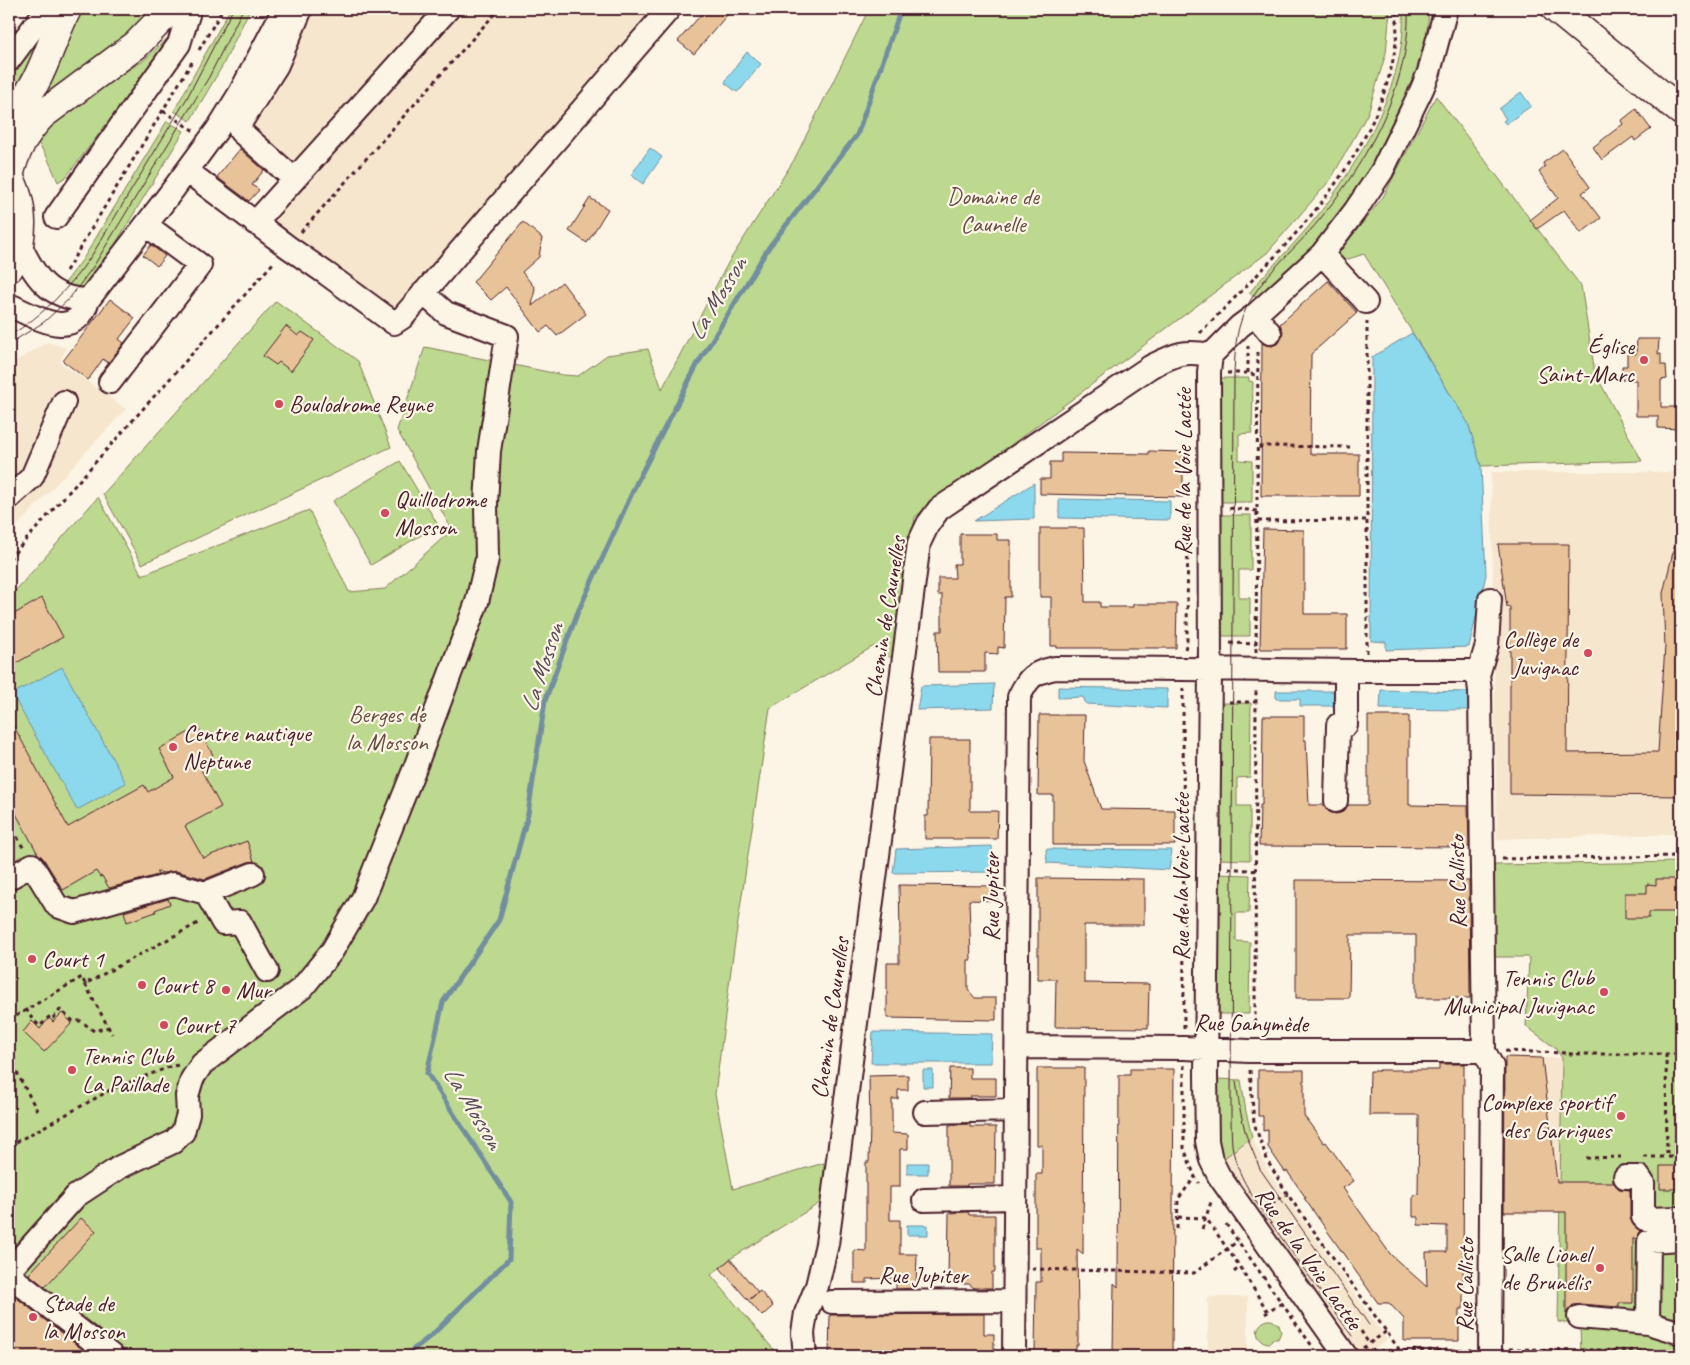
<svg xmlns="http://www.w3.org/2000/svg" width="1690" height="1365" font-family="Caveat,sans-serif">
<style>
.built{fill:#f6e6ce}
.green{fill:#bdd88f;stroke:#847c5d}
.water{fill:#8cd8ec;stroke:#728e9f}
.lines{fill:none;stroke-linecap:round;stroke-linejoin:round}
.stream{stroke:#728e9f;stroke-width:5}
.building{fill:#e8c298;stroke:#4a1f2b}
.minor-casing{stroke:#4a1f2b;stroke-width:26}
.major-casing{stroke:#4a1f2b;stroke-width:31}
.path{stroke:#4a1f2b;stroke-width:3;stroke-dasharray:4 4;stroke-linecap:butt}
.minor{stroke:#fcf5e5;stroke-width:22}
.major{stroke:#fcf5e5;stroke-width:28}
.tram{stroke:#4a1f2b;stroke-width:1}
.poi-dot{fill:#d1495b;stroke:#fcf5e5;stroke-width:2}
.labels{text-anchor:middle;stroke-width:4.5;stroke-linejoin:round;paint-order:stroke}
.park-label{font-size:24px;fill:#674d44;stroke:#fcf5e5}
.poi-label{font-size:24px;fill:#4a1f2b;stroke:#fcf5e5;text-anchor:start}
.street-label{font-size:24px;fill:#4a1f2b;stroke:#fcf5e5}
.water-label{font-size:25px;font-style:italic;fill:#5a4d5b;stroke:#fcf5e5}
</style>
<rect width="100%" height="100%" fill="#fcf5e5"/>
<filter id="ink" filterUnits="userSpaceOnUse"><feTurbulence type="fractalNoise" baseFrequency=".02" numOctaves="2"/><feDisplacementMap in="SourceGraphic" scale="10" xChannelSelector="R" yChannelSelector="G"/><feConvolveMatrix kernelMatrix="1 2 1 2 8 2 1 2 1" color-interpolation-filters="sRGB"/></filter>
<g filter="url(#ink)">
<path class="built" d="M310,9H674L405,324L268,223L304,180L246,125Z
M47,342L66,348L60,362L126,409L9,535V365Z
M1491,472H1681V834L1497,839Z
M1505,1058H1562L1559,1213L1504,1214Z
M1252,1137L1268,1171L1387,1340L1365,1356H1355L1219,1162Z
M1208,1297H1248V1356H1208Z"/>
<path class="green" d="M77,9H161L47,99H35Z
M230,9H250L223,65L190,121L174,111Z
M869,9H1390V11L1386,53L1368,113L1331,179L1267,253L915,517L894,660L874,646L770,708L732,962L715,1094L733,1189L824,1163L823,1201L730,1259L711,1275L779,1356H9V598L98,497L142,575L309,510L349,592L385,589L452,530L397,430L425,347L563,375L578,376L607,355L648,349L662,389L728,263L794,160Z
M1403,9H1429C1427,48 1417,75 1401,110C1375,167 1341,219 1297,263C1285,276 1271,287 1258,299L1249,293C1266,272 1285,254 1303,233C1352,177 1408,86 1403,9Z
M47,13L33,68L9,103V68Z
M175,31L136,86L66,177L58,182L47,157L35,138L86,95L143,61Z
M1436,96L1581,286L1595,373L1642,461L1481,466L1468,423L1364,254L1336,263L1333,260L1383,197Z
M167,121L184,131L102,266L82,289L62,287L83,259Z
M276,301L358,361L391,447L142,564L103,494Z
M1218,378H1249V381L1253,382L1252,433L1239,434V460L1252,461V502H1217Z
M400,461L438,525L371,565L333,501Z
M1218,515H1251V570H1239V598H1250V636H1217Z
M1217,703H1251L1250,777L1237,778V806H1250V860L1215,859Z
M1681,862V1356H1581L1580,1325L1558,1322L1562,1058L1555,1048L1526,1026L1529,957H1492L1491,880L1494,865Z
M1217,874L1250,875L1249,913H1236V941L1250,942L1249,1014H1215Z
M1215,1079L1241,1080L1246,1112L1252,1137L1219,1162Z
M1268,1320H1272L1279,1325L1281,1332L1278,1339H1272L1270,1343C1254,1343 1253,1324 1268,1320Z"/>
<path class="water" d="M747,52L761,64L741,89L737,92L725,83L727,78Z
M1521,92L1531,106L1506,124L1503,121L1506,119L1499,109Z
M650,148L662,157L643,184L631,175Z
M1412,333L1468,423L1481,466L1486,575L1469,647L1386,650V642L1371,641L1372,357Z
M1034,483V519L974,521Z
M1059,499L1170,501V520L1059,518Z
M62,667L126,783L77,810L12,694Z
M994,684L993,708L917,710L921,686Z
M1058,687L1167,689V708L1086,704L1083,697L1058,698Z
M1381,690L1469,692V710L1380,709Z
M1276,691H1339V706H1300V699H1276Z
M992,846L994,872L893,873L896,849Z
M1046,849L1172,850L1169,870L1047,863Z
M873,1032L992,1034L991,1063H871Z
M923,1070H933V1087H923Z
M907,1163H928V1174H907Z
M907,1225H928V1235H907Z"/>
<g class="lines">
<path class="stream" d="M405,1356L433,1334L509,1259L511,1202L427,1073L443,1002L499,920L528,814L545,701L577,614L637,482L697,365L769,247L857,135L901,9"/>
</g>
<path class="building" d="M706,9H732L694,54L678,41Z
M1636,109L1651,129L1635,141L1633,137L1602,160L1593,147L1623,124L1621,121Z
M240,149L264,170L252,185L259,190L249,201L217,177Z
M1563,149L1590,187L1582,193L1601,218L1581,233L1564,210L1537,229L1530,220L1558,198L1539,172L1545,167L1543,163Z
M590,198L608,209L587,243L569,231Z
M523,222L542,238L539,257L522,272L535,288L532,306L562,282L586,314L557,336L548,326L540,332L506,287L491,300L473,282Z
M151,245L165,256L157,266L143,255Z
M1328,281L1357,313L1311,354L1310,454H1359V496H1261L1262,343L1266,345L1272,346L1279,343L1282,337L1283,331L1280,324Z
M110,299L135,318L119,339L124,343L108,363L103,359L88,380L63,361Z
M286,326L298,336L302,332L314,340L291,371L279,362L276,365L263,356Z
M1637,339H1659L1658,354H1661V365H1666L1667,379L1661,380V407H1681V429L1658,428V416H1636V380H1622V366H1627V354H1636Z
M1149,451L1183,452V497L1040,494V479H1050V462H1061V453L1149,454Z
M1040,528H1084L1085,602H1100V607H1133V604H1177L1176,648H1057V646H1051V597H1040Z
M1263,529L1304,530V614H1347V649H1260Z
M960,534H997V540H1011V597H1005L1004,648L998,647V654L985,653V672H938L937,631H942V595H938V578H955L954,564H960Z
M1676,540L1681,541V796L1510,794V607H1507L1498,544H1569L1567,753L1658,752L1665,646L1663,593Z
M42,598L63,637L9,667V617Z
M1039,715H1085L1084,761L1101,809L1175,810V845H1053V795H1038Z
M1263,716H1304V740H1306L1309,805H1324L1329,812L1336,814L1343,812L1348,805H1368V716H1409V805L1468,806L1469,847L1259,846L1260,805H1262Z
M9,717L68,827L144,785L148,792L174,777L159,749L198,727L213,755L198,764L221,807L185,826L203,858L247,841L254,861L248,862L205,879L176,871L163,873L156,871L158,875L109,888L102,876L100,877L96,871L63,890L43,858L38,854L9,801Z
M929,739H970V811H998L997,839H925V816H928Z
M1038,878L1144,879V925H1084V983L1149,984L1148,1028L1055,1027L1056,979H1038Z
M1656,879H1681V912H1649V918H1625V893H1647V884L1656,885Z
M1296,880L1469,881L1470,998H1416V935H1350L1349,998H1296Z
M899,885L997,886V901L969,900L971,960H968V990L975,998H996V1020L887,1018V963H899V933H900Z
M168,899L170,904L155,910L156,912L127,922L124,912Z
M62,1013L72,1023L44,1052L23,1032L32,1021L40,1029L49,1018L53,1022Z
M1505,1057L1542,1058L1557,1182H1613L1619,1189L1630,1190V1218L1634,1226L1641,1231L1636,1239L1633,1238V1303H1619V1307L1580,1304L1573,1305L1569,1309L1566,1314V1212H1504Z
M1439,1064H1464L1463,1309H1459V1341H1404V1319L1389,1303H1378L1309,1205L1304,1198H1306L1287,1171L1285,1172L1268,1147V1130L1263,1131V1116H1258V1070H1304V1116L1324,1143L1326,1142L1354,1181L1343,1188L1391,1255L1427,1287L1426,1252H1447V1226L1418,1225V1217H1413V1195L1418,1194L1419,1115H1369L1370,1071H1379V1070H1439Z
M950,1068H970V1078H996V1096H970V1098H949Z
M1037,1068H1084L1083,1254L1077,1249L1078,1318V1345H1076V1356H1035L1036,1282H1041V1248H1036V1174H1042V1145H1037Z
M1130,1069H1174L1172,1356H1113L1114,1283L1118,1287L1119,1075H1130Z
M908,1075V1090H898V1099H892V1133L908,1134V1149H900V1187H890V1220H900V1254H917L916,1288L896,1289V1278L867,1279V1283H854V1250L866,1251V1162H869L870,1124L869,1076Z
M970,1124V1127H996L995,1184H967V1186H949V1125Z
M1660,1166H1681V1189H1660Z
M967,1212L969,1213V1215H995V1272H992V1288H974L969,1284H960V1282H948L949,1213Z
M81,1218L96,1231L45,1287L29,1274Z
M730,1259L758,1292L750,1299L760,1291L773,1306L762,1316L720,1268Z
M9,1292L91,1356H9Z
M984,1314V1334H994V1356H829L830,1315Z"/>
<g class="lines">
<g class="minor-casing">
<path id="minor" d="M9,60L47,9
M187,171L288,247L327,274L394,323L403,317L669,9
M294,179L240,131L239,125L277,65L301,9
M56,217L179,44L188,15L187,9
M255,223L448,9
M19,243C35,277 48,299 88,300
M1322,254L1366,302
M9,305C35,316 75,344 88,300L172,191L217,130L240,93L284,9
M1255,315L1270,333
M1211,355L1209,372L1210,670L1206,1076L1207,1141L1211,1160L1219,1176L1346,1356
M1211,355L1240,326L1255,315L1322,254L1355,211L1382,171L1422,89L1429,72L1446,9
M110,382L200,265L146,225
M9,498L32,477L64,402
M1490,599L1487,645L1478,675L1480,691L1484,1051L1492,1066L1490,1356
M1336,801L1338,725H1346V672
M9,878L32,865L57,906L74,912L173,884L206,893L253,874
M206,893L223,923L240,922L267,971
M1017,1047L1184,1048L1249,1051H1484
M925,1112L1016,1110
M1625,1177H1639L1643,1183V1217L1645,1219L1681,1218
M924,1200L1015,1198
M9,1271L76,1196L120,1167L173,1142L183,1132L188,1114L187,1096L192,1079L202,1064L302,988L332,951L363,898L416,765L477,602L487,559L486,504L489,451L507,336L446,313L423,293
M9,1275L112,1356
M832,1302L1013,1301
M1579,1317L1648,1323L1681,1333
M1648,1323L1649,1241L1681,1239
M805,1356L803,1333L806,1313L817,1286L827,1244L919,543L928,524L939,509L1150,367C1176,354 1182,350 1211,355
M1014,1356L1019,697C1029,676 1033,673 1055,668C1193,668 1331,672 1469,671L1478,675"/>
</g>
<g class="major-casing">
<path id="major" d="M1556,9L1681,111
M9,116C42,87 48,46 67,9
M9,176C15,151 24,134 42,115L136,45L171,9
M9,177C24,203 26,242 9,268"/>
</g>
<path class="path" d="M199,50L223,9
M163,111L194,131
M301,232L499,9
M66,271L192,62
M1200,333C1280,251 1379,163 1396,43C1397,32 1397,20 1397,9
M1227,373H1248L1258,376
M1248,373V346
M1259,448L1262,446L1350,447
M1229,508L1258,511
M1258,521L1368,520
M9,559L275,261
M1230,643L1256,644
M1185,649L1187,642L1188,506
M1256,652L1258,348
M1367,653V320
M1183,688L1184,1029
M1229,702H1256
M9,823L24,849
M1502,859L1681,856
M1228,868L1257,871
M85,984L112,1034
M26,1009L33,1020L40,1026L50,1016L53,1018L60,1010L73,1021H81L94,1031L109,1027
M9,1020L82,977L85,984L200,922
M1253,1031L1255,1018L1256,688
M1505,1051L1566,1053L1571,1054H1681
M1666,1054L1667,1157
M9,1058L39,1114
M1184,1065V1148L1195,1177L1199,1183
M1250,1070L1254,1123L1268,1162L1288,1195L1401,1352
M9,1146L114,1088L172,1066L179,1065
M1644,1157H1681
M1586,1158L1621,1157
M1265,1208L1280,1198L1288,1195
M1178,1217L1206,1218L1240,1267L1268,1312
M1226,1224L1319,1356
M1177,1229L1178,1199L1195,1177
M1202,1229L1211,1202
M1032,1269L1194,1273L1238,1241
M1234,1272L1240,1267
M1265,1314L1282,1303
M1361,1331L1369,1344
M1363,1348L1387,1331
M1509,1349L1668,1351
M1364,1351L1471,1350"/>
<use href="#minor" class="minor"/>
<use href="#major" class="major"/>
<path class="tram" d="M9,336C44,315 69,288 92,255L187,98L233,9
M9,344L44,322L69,299L93,267L209,77L243,9
M1236,1081L1240,1110L1246,1135L1260,1169L1369,1325
M1352,1336L1258,1205C1246,1186 1235,1167 1232,1145C1231,1132 1231,1118 1231,1105L1234,374C1235,357 1235,340 1240,324C1253,281 1293,253 1320,219C1366,162 1411,85 1408,9"/>
</g>
</g>
<g class="poi-dot">
<circle cx="1644" cy="360" r="5"/>
<circle cx="279" cy="404" r="5"/>
<circle cx="385" cy="513" r="5"/>
<circle cx="1588" cy="653" r="5"/>
<circle cx="173" cy="747" r="5"/>
<circle cx="32" cy="959" r="5"/>
<circle cx="142" cy="985" r="5"/>
<circle cx="226" cy="990" r="5"/>
<circle cx="1604" cy="992" r="5"/>
<circle cx="164" cy="1025" r="5"/>
<circle cx="72" cy="1070" r="5"/>
<circle cx="1621" cy="1116" r="5"/>
<circle cx="1600" cy="1268" r="5"/>
<circle cx="33" cy="1317" r="5"/>
</g>
<g class="labels">
<g class="park-label">
<text x="993" y="204">Domaine de<tspan x="993" dy="28">Caunelle</tspan></text>
<text x="387" y="722">Berges de<tspan x="387" dy="28">la Mosson</tspan></text>
</g>
<g class="poi-label">
<text x="1634" y="354" text-anchor="end">Église<tspan x="1634" dy="28">Saint-Marc</tspan></text>
<text x="289" y="412">Boulodrome Reyne</text>
<text x="395" y="507">Quillodrome<tspan x="395" dy="28">Mosson</tspan></text>
<text x="1578" y="647" text-anchor="end">Collège de<tspan x="1578" dy="28">Juvignac</tspan></text>
<text x="183" y="741">Centre nautique<tspan x="183" dy="28">Neptune</tspan></text>
<text x="42" y="967">Court 1</text>
<text x="1594" y="986" text-anchor="end">Tennis Club<tspan x="1594" dy="28">Municipal Juvignac</tspan></text>
<text x="152" y="993">Court 8</text>
<text x="236" y="998">Mur</text>
<text x="174" y="1033">Court 7</text>
<text x="82" y="1064">Tennis Club<tspan x="82" dy="28">La Paillade</tspan></text>
<text x="1611" y="1110" text-anchor="end">Complexe sportif<tspan x="1611" dy="28">des Garrigues</tspan></text>
<text x="1590" y="1262" text-anchor="end">Salle Lionel<tspan x="1590" dy="28">de Brunélis</tspan></text>
<text x="43" y="1311">Stade de<tspan x="43" dy="28">la Mosson</tspan></text>
</g>
<g class="street-label">
<text transform="translate(1183 472) rotate(-90)" y="8">Rue de la Voie Lactée</text>
<text transform="translate(885 617) rotate(-81)" y="8">Chemin de Caunelles</text>
<text transform="translate(1181 877) rotate(-90)" y="8">Rue de la Voie Lactée</text>
<text transform="translate(1457 882) rotate(-91)" y="8">Rue Callisto</text>
<text transform="translate(991 897) rotate(-90)" y="8">Rue Jupiter</text>
<text transform="translate(830 1018) rotate(-82)" y="8">Chemin de Caunelles</text>
<text transform="translate(1251 1023) rotate(1)" y="8">Rue Ganymède</text>
<text transform="translate(1309 1258) rotate(55)" y="8">Rue de la Voie Lactée</text>
<text x="923" y="1283">Rue Jupiter</text>
<text transform="translate(1465 1285) rotate(-89)" y="8">Rue Callisto</text>
</g>
<g class="water-label">
<text transform="translate(716 298) rotate(-59)" y="9">La Mosson</text>
<text transform="translate(541 667) rotate(-72)" y="9">La Mosson</text>
<text transform="translate(474 1107) rotate(59)" y="9">La Mosson</text>
</g>
</g>
<rect width="1690" height="1365" fill="none" stroke="#fcf5e5" stroke-width="30"/>
<rect x="15" y="15" width="1660" height="1335" fill="none" stroke="#4a1f2b" stroke-width="2" filter="url(#ink)"/>
</svg>
